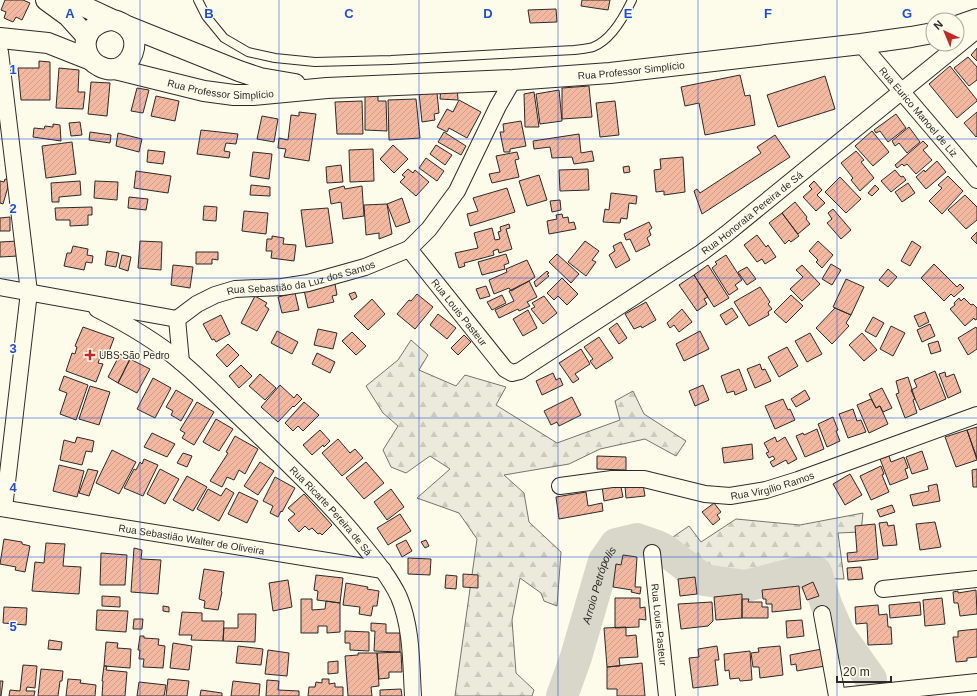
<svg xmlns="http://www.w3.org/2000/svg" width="977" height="696" font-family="Arial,sans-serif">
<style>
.forest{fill:url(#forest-firs);stroke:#74746e}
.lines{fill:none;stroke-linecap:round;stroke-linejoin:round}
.river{stroke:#d8d7c9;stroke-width:32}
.building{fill:url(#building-hatch);stroke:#2b2b2b}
.service-casing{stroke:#2b2b2b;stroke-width:10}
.minor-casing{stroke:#2b2b2b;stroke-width:18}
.tertiary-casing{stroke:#2b2b2b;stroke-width:22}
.service{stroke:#fdfbea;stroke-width:8}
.minor{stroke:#fdfbea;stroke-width:16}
.tertiary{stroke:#fdfbea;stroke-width:20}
.grid{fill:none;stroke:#1d4ed8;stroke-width:1;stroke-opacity:0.55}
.poi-dot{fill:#c62828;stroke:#fdfbea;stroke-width:1.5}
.labels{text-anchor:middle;stroke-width:3;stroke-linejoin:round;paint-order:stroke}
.street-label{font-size:10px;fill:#2b2b2b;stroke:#fdfbea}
.poi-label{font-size:10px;fill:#2b2b2b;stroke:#fdfbea;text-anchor:start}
.water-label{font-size:11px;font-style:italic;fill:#2b2b2b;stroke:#fdfbea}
.grid-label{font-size:13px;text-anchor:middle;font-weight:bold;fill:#1d4ed8;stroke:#fdfbea;stroke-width:3;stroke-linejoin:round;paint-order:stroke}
</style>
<defs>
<pattern id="forest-firs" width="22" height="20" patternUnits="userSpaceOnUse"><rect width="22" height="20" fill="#ecebdb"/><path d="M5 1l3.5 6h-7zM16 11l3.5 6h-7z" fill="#cbcabc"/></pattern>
<pattern id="building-hatch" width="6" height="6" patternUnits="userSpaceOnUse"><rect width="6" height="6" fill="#f2b8a0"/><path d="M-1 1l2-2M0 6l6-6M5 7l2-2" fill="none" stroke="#d09e8a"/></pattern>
</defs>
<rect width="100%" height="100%" fill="#fdfbea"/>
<path class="forest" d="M411,340L428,355L419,370L456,386L465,375L506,387L496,405L557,443L620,420L615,401L633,391L644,414L686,441L676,456L645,439L600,449L569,464L504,475L524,493L529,522L561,552L557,606L544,601L541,593L520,578L512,620L516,673L534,690L532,696H455L477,539L459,513L417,498L450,469L430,456L406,473L391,467L383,450L398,426L383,413L366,386L398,360Z
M863,513L861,532L838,533L844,579L786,578L776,573L727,580L689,563L670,539L689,526L701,542L736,519L800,525Z"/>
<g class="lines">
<path class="river" id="s1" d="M562,696L576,657L604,561L616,544L637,539L657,546L665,550L704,580L746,586L796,573L816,572L826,604L839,634L871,679"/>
</g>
<path class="building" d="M5,0H23L30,3L22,20L16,17L13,22L4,18L6,12L1,10Z
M582,0H610L608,10L581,6Z
M556,9L557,22L530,23L528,10Z
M977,48V61L971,55Z
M968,57L977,67V80L969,86L954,68Z
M39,61L50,62V100H21L18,68H39Z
M950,66L977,100V101L957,118L929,84Z
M59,68L79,70L78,92H85L83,109L56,108Z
M740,75L745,96L750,95L755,125L705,135L699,103L685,106L681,87Z
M825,76L835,109L778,127L767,95Z
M91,82L110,83L107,116L88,114Z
M457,86L458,100L440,99L441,87Z
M589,86L592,117L562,119V88Z
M378,87V101H386L387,131L365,130V88Z
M137,88L149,90L143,113L131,111Z
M559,90L562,121L540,124L536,94Z
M534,92L539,127H525L524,94Z
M419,93H437L439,113L434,114L435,120L422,122Z
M156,96L179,101L175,121L151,116Z
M416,99L420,138L389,140L388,100Z
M459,100L481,112L467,138L449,128L447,132L437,127L447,109L453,112Z
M362,101L363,134H337L335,102Z
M615,101L619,135L600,137L596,103Z
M299,112L316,114L309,161L284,157L286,149L278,148L279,138L288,140L291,115L299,116Z
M977,112V136L976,137L964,123Z
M896,114L906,128L888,142L880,131L876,133L874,130Z
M262,116L278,119L274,142L257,139Z
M521,121L526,146L510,149V152H504L500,132H504L503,124Z
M80,122L82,135L71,136L69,123Z
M53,124L60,125L61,141L33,137L34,128L44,129L45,126L53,127Z
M909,127L920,142L907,153L899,143L895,146L892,141Z
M201,130L238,134L236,144L226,143L224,151L230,152L229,158L197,154Z
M872,131L889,152L873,166L855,146Z
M90,132L111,135L110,143L89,140Z
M444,132L466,146L461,155L438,142Z
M118,133L142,139L139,152L116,146Z
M579,134L581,153L592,151L594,161L574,164L572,157L552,158L550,147L534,149L533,141Z
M775,135L790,157L702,214L694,191L697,189L700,193L761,153L757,147Z
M923,141L928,146L923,150L932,160L916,174L907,164L904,166L902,164L897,168L895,165Z
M72,142L76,174L46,178L42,146Z
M393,145L408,159L394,173L380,159Z
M436,145L452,155L445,165L430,154Z
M373,149L374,181L350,182L349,150Z
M148,150L165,152L163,164L147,162Z
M856,151L864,160L861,162L874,178L860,191L851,180L853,178L841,163Z
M253,152L272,154L269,179L250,176Z
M517,152L519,159L515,160L519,177L492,183L489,174L500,172L496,156Z
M683,157L685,192L664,195V191L656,192L654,170L661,169L660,159Z
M426,158L444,171L437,181L419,168Z
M937,161L946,172L926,189L916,177L924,170L925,172Z
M341,165L343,182L327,183L326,167Z
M629,166L630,172L624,173L623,167Z
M408,169L413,173L415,170L429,182L416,196L400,182L405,177L402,175Z
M588,169L589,190L560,191L559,170Z
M895,170L901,177L903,176L906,180L891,192L881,181Z
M136,171L171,176L168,193L134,188Z
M539,175L547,200L527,206L519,181Z
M948,176L963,191L942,214L929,201L942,188L938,185Z
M840,177L861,199L846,213L825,192Z
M5,179L10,180L3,204L0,203V181L4,182Z
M80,181L81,195L59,197V202H52L51,183Z
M95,181L118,182L117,200L94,198Z
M814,181L822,190L817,195L825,203L816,211L803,197L812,189L809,186Z
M908,183L915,193L902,202L895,192Z
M251,185L270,187V196L250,195Z
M875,185L879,189L872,196L868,193Z
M344,186L345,189L362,186L364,216L343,219L341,202L331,204L329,190Z
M507,188L515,212L470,226L467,214L478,211L473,198Z
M611,193L637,196L636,204L629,203L627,219L621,218L620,223L603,222L605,209L609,210Z
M965,195L977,207V220L966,229L948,210Z
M129,197L148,199L146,210L128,208Z
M402,198L410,222L396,227L387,204Z
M560,200L561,210L552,212L550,201Z
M795,202L807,217L806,219L810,224L798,234L782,213Z
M387,204L392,234L379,239V233L366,235L364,205Z
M204,206L217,207L216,221L203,220Z
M92,207V215H88V225L70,226V220H56L55,208Z
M328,208L333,243L306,247L301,210Z
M833,209L851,230L841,239L827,223L832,219L828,213Z
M244,211L268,213L266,234L242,231Z
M782,213L799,236L791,242L789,240L785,244L769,223Z
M562,214L563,218L568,217L569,223L574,222L576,229L549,234L547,221L557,219L556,215Z
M10,217V231H0V218Z
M649,222L652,228L649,230L651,235L647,238L650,245L636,252L630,239L626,240L624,234Z
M509,224L510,228L506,229L512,249L499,253L498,249L493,251L494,255L464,263L465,266L459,268L455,253L478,248L474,233L492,228L495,240L500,239L498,232L501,231L500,227Z
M977,232V244L971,238Z
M757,235L766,247L768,245L776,257L765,264L762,259L757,262L744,245Z
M272,236L284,238L283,244L296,245L294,261L271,258L272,251H266L267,239H272Z
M18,241V256L0,257V242Z
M140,241L162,242L161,270L138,268Z
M585,241L599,251L592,260L596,262L586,276L568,262Z
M818,241L833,255L822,268L816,262L818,260L809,251Z
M912,241L921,247L910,266L901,261Z
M621,242L630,260L616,268L609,255L615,251L613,246Z
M73,246L88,249L87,255L93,256L92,263L86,262L84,270L64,266L67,253H71Z
M107,251L119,253L116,267L105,265Z
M196,252H218V260L212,259V264H196Z
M506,254L509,263L504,265L505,269L482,275L478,262Z
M557,254L579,274L571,283L549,262Z
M122,255L131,257L128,271L119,268Z
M726,255L742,280L735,285L738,289L729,295L712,268L717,264L715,262Z
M527,260L535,277L529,281L511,291L509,288L494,294L489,280L507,272L506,269Z
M831,264L841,270L832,285L822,279Z
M934,264L957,287L960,284L964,288L954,297L951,294L944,301L921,278Z
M173,265L193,267L190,288L171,285Z
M708,265L729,298L714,307L694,275Z
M802,265L820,284L802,301L790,289L803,277L796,270Z
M747,267L756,279L747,285L738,272Z
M888,269L897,277L888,287L879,280Z
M547,271L549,273L547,274L549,276L536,287L534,282Z
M694,275L708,297L704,299L707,304L697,311L679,285Z
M562,278L578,294L567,305L558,296L554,300L547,293Z
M846,279L864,287L851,315L833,307Z
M529,281L537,297L527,302L530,306L519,311L518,309L499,318L495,310L514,301L509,291Z
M335,284L337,295L332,296L334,302L308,308L304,290Z
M486,286L490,296L480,299L476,289Z
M760,287L770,302L768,304L772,309L768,312L769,315L749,326L734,302Z
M355,292L357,297L352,300L349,294Z
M295,293L299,310L282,313L278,297Z
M417,294L433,307L415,329L397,314L409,300L411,301Z
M502,295L506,303L492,310L487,302Z
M791,295L803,306L786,323L774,312Z
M255,296L267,303L265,306L269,309L257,331L241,323Z
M544,296L557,313L543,324L531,309L535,307L532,303Z
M959,298L961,301L964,298L971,305L973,304L977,308V319L975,320L974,318L965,326L950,309L955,305L954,303Z
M372,299L385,314L368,330L354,316Z
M646,302L656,320L642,328L641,326L634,329L625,314Z
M732,308L738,317L726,325L720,315Z
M835,308L851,315L846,323L849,326L832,344L816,328Z
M682,309L692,322L679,332L674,325L670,328L667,323Z
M528,310L537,328L523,336L513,319Z
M925,312L929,322L919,327L914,316Z
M438,314L456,328L447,339L430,325Z
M221,315L230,334L216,342L214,339L212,340L203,324Z
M873,317L884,323L876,337L865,331Z
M617,323L627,338L619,344L609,329Z
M930,324L935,336L922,342L917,330Z
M891,326L905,333L893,356L880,349Z
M83,327L114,338L107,357L101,355L98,363L103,364L96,382L66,371L72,353L75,354L77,347L75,346Z
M976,327L977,329V349L968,355L958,338Z
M318,329L337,333L333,349L314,345Z
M277,331L298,342L292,354L271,343Z
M700,331L709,349L684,361L676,344Z
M352,332L366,346L356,355L342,341Z
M810,333L822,354L807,362L795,341Z
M862,333L877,350L864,361L849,345Z
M464,335L471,342L458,355L451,348Z
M599,337L613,358L596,369L590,361L593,359L584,347Z
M938,341L941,351L931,354L928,344Z
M228,344L239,355L227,367L216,355Z
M787,347L798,366L779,377L768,357Z
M581,349L590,364L575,374L579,379L573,383L559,363Z
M317,353L335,362L330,373L312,364Z
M120,354L130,359L118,383L108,377Z
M130,359L150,369L137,393L118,383Z
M760,364L762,370L765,369L771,381L755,388L747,369Z
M241,365L252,376L239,388L229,376Z
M739,369L747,390L735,395L734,391L727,393L721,376Z
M935,371L946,399L920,410L911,390L917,387L914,380Z
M945,372L946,377L954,374L961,392L948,398L939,374Z
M553,373L556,380L560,378L563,385L542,395L536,381Z
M260,374L276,388L265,400L249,386Z
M64,376L88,385L76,420L60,414L67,393L59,390Z
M908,377L915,399L913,400L917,413L905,418L896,394L899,393L896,381Z
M153,378L171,388L155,418L137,409Z
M280,385L294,398L297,394L302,399L294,407L293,406L278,422L261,407Z
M703,385L709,400L695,406L689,391Z
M90,386L110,392L99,425L79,419Z
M882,388L892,408L883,412L880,406L876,408L869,394Z
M176,390L193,400L181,421L171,415L173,411L166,407Z
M805,390L810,399L796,407L791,399Z
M572,397L581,415L559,426L557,422L551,425L544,411Z
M783,399L788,410L790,409L795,420L775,429L765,406Z
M871,399L876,408L880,406L888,424L869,433L857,405Z
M197,402L214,412L194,445L182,438L185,433L180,430Z
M304,402L319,415L303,431L298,426L293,431L285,423Z
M853,409L857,421L861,420L866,432L848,438L839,414Z
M833,417L838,430L836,431L840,441L827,447L818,424Z
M216,419L233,429L219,451L203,442Z
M977,427V458L967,430Z
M817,429L824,449L805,457L796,436L803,433L804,435Z
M320,430L330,441L324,447L323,445L312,455L303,445Z
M967,430L977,460L956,467L945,437Z
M152,433L175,444L167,457L144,447Z
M235,436L258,449L245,474L239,470L234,480L227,477L222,487L210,481L228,453L226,452Z
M77,437L94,441L92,452L86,451L82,465L60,460L64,440L75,443Z
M775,437L777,442L785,437L797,459L788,464L786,460L773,467L770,462L775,459L773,456L769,458L766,453L769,452L764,443Z
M338,439L350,453L355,449L363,458L342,476L322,453Z
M752,444L753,459L724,463L722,448Z
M112,450L136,462L119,494L96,483Z
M922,451L928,469L912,474L906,457Z
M183,453L192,456L187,467L177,463Z
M597,456L626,457V470L597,469Z
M889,456L891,462L904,457L908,468L905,469L908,478L890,485L880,459Z
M144,459L158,465L143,496L124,488L134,469L136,470L140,462L142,464Z
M260,462L274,471L258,495L244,486Z
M366,462L384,483L364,499L346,478Z
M59,465L84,471L77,497L53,491Z
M881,466L884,474L882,475L889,492L871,500L860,476Z
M88,469L98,471L89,496L79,493Z
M160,469L179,479L165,504L147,494Z
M977,469V487H973L972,470Z
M850,474L862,495L845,505L833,484Z
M187,476L207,487L193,511L173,500Z
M275,477L295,488L282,512L281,511L278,517L270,513L273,506L263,501Z
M620,482L623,497L604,501L602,486Z
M643,484L645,496L626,498L625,486Z
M937,484L940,501L913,506L910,495L929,491L928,486Z
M226,488L234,493L219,521L197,509L208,489L221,496Z
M391,489L404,507L387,520L374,502Z
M239,492L258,501L247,523L228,514Z
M586,492L588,506L602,503L603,511L559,519L556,497Z
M304,494L332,525L322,535L320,533L318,534L312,528L309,530L305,526L299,532L288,520L295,514L288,508Z
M714,503L721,512L717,515L720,519L713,525L702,512Z
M892,505L895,512L880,517L877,510Z
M400,514L411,531L388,545L377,528Z
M887,522L888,526L894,525L897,545L883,546L879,523Z
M935,522L941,547L920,550L916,524Z
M875,524L878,559L848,562L847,553L857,552L855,526Z
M4,539L22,542V544L30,546L25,572L15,570L16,567L0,564Z
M406,540L412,551L402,557L396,545Z
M426,540L429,546L425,548L421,542Z
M46,543L65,544L63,566L81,567L79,594L32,591L35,562L44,563Z
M134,548L142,550L141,559L161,560L158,594L131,592Z
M101,553L127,555L125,585H100Z
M623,555L637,557L635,587H641L640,594L631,592L632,590L613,587L616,564L621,565Z
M408,558L431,559L430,575L408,574Z
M861,567L863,579L848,580L847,568Z
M204,569L224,572L221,591L222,592L218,610L204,608L205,601L199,599Z
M463,574L478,575V588L463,587Z
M316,575L343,578L340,603L317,600L318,591L314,590Z
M446,575L457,576L456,589L445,588Z
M695,577L697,594L680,596L678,579Z
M288,580L292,607L273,611L269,583Z
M813,582L819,596L807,600L802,587Z
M346,583L368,587L367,589L379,591L377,606H373L371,616L359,614L360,607L343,605Z
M799,586L801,609L772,612V604H766V599H763L762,590Z
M976,590L977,614L960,616L958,603H954L953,592L958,591V593Z
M742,594V618L716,620L714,597Z
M102,596L120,597V607L102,606Z
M615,598H640V608L645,607L646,620L639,619V627L615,628Z
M942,598L945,624L925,626L923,600Z
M301,599H312V610L325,609L326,601L340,603V632L327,633V626H318V633H301Z
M742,599H749L748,602H762V607H768V618H742Z
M712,602L713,621L708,626L681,629L678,604Z
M920,602L921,615L890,618L889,605Z
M878,605L879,615L887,614L888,627H891L892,644L868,645L867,623L856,624L855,607Z
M163,606L169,607V612L163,611Z
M4,607L27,608L26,625L3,623Z
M97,610L128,611L126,632L96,630Z
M182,612L202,613V621H224L223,641L191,640L192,635H179Z
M238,614H256L255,642L223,641L224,628H238Z
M134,619H143L142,629H133Z
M802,620L804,636L787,638L786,621Z
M371,623L386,624V633H400V652L374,651L375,631H371Z
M626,627V636L636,635L638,657L619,658L620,666L607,667L604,628Z
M977,629V657L967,658V661L956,662L953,637H958V631Z
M345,631L369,632V651L350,650V643H345Z
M140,636H144V638L159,639L158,645L165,646L163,668L143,667L144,659H139L140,650H138Z
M49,640L62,642L61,650L48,649Z
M106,642L118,643L117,648L131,649L130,668L104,666Z
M173,643L192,646L189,670L170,668Z
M238,646L263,649L261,665L236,663Z
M717,646L719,660H715L718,685L693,688L689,658L699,657L698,649Z
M780,646L783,675L760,678L759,667H753L751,653L759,652L758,648Z
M822,649L825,666L797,671L796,664L791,665L790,655Z
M268,650L289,653L287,676L265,674Z
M750,651L752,680L740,681L739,678L730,679L729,670L725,671L724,654Z
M401,652L402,672H389V678L379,679L377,653Z
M358,653H377L379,686L371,687L372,696H348L345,656L358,655Z
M338,661V673L328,674V662Z
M642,663L645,696H617V689H607V667Z
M23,665L37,666L35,688L27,687L26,691H35L34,696H9L10,690L20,691Z
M104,666H107L106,670L127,672L125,696H102L103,681H102Z
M41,669L63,671L62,681H60L58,696H38Z
M68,679L81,680L80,683L96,685L95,696H66Z
M168,679L189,681L187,696H166Z
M322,679H329V684L335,683V687H343V696H308L309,687H315L316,682L322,683Z
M267,680L279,681L278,690L299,691V696H266Z
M0,681H3L1,696H0Z
M233,681L260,684L259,696H231Z
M139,682L166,685L164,696H137Z
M401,689L402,696H380V690Z
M201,690L222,693V696H200Z"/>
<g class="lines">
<g class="service-casing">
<path id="service" d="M198,0L206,16L224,38L248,52L275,58L315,62L391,60L574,50C580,49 587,49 593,47C611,40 624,17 632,0"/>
</g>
<g class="minor-casing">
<g id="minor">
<path id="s2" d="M861,44L977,180"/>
<path d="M0,52L29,292L4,508"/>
<path id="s3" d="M409,249L505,369L512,373L520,371L701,253L725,235L977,30"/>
<path id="s4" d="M0,287L177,319L197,304L215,295L235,289L282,287L308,283L365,267L409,249L429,229L457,191L498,106L513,80"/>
<path id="s5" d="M97,309C127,324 156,341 181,362C205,382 227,406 250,427C289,465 329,502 363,545C376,561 390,578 399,597C412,628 411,664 413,696"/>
<path d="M177,319L181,362"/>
<path id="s6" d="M560,486L612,479H644L705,494L730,496L766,490L798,480L977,415"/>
<path id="s7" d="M0,508L383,570"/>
<path id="s8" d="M652,553L667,696"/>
<path d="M883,589L977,579"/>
<path d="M822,614L837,696"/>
<path d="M842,696L977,682"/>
</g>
</g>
<g class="tertiary-casing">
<g id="tertiary">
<path d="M46,0L68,16L87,37"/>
<path d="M70,0L113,20C153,30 130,83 99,66C93,63 89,58 87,52C81,33 96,21 113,20"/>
<path d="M127,26L239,71L260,78L295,84"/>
<path d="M957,26L977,19"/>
<path d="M0,38L48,43L91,60"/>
<path id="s9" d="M115,69L204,91L234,95H253L327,88L513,80L610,73L861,44L911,37L933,33"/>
</g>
</g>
<use href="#service" class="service"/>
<use href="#minor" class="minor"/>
<use href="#tertiary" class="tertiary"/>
</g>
<path class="grid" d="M140,0V696M279,0V696M419,0V696M558,0V696M698,0V696M837,0V696M0,139H977M0,278H977M0,418H977M0,557H977"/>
<path class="poi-dot" d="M88 349h4v4h4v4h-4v4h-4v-4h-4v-4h4z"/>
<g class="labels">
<g class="street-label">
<text dy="4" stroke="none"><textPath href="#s9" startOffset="520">Rua Professor Simplício</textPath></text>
<text dy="4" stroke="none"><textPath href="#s9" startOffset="108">Rua Professor Simplício</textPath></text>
<text dy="4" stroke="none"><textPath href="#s2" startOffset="89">Rua Eurico Manoel de Liz</textPath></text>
<text dy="4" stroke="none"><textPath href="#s3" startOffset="451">Rua Honorata Pereira de Sá</textPath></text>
<text dy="4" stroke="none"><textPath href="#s4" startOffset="313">Rua Sebastião da Luz dos Santos</textPath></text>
<text dy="4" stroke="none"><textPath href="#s3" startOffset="81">Rua Louis Pasteur</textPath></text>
<text dy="4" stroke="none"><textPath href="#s6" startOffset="216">Rua Virgílio Ramos</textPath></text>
<text dy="4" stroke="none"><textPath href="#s5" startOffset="311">Rua Ricarte Pereira de Sá</textPath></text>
<text dy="4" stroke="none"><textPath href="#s7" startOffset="194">Rua Sebastião Walter de Oliveira</textPath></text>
<text dy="4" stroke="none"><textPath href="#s8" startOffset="72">Rua Louis Pasteur</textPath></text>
</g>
<g class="poi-label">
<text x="99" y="359">UBS São Pedro</text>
</g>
<g class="water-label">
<text dy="4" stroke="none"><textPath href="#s1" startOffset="117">Arroio Petrópolis</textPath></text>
</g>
</g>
<g class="grid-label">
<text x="70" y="18">A</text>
<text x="209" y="18">B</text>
<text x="349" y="18">C</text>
<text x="488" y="18">D</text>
<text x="628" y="18">E</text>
<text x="768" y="18">F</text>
<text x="907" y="18">G</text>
<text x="13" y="74">1</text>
<text x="13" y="213">2</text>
<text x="13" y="353">3</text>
<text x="13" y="492">4</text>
<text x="13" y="631">5</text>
</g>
<g transform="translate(945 32) rotate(316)"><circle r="19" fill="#fdfbea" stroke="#a9a89e"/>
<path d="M0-3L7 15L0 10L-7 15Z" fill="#c62828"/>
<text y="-6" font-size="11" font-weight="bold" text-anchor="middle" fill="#2b2b2b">N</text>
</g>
<path d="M837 676v6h54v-6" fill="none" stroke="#2b2b2b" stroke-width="2"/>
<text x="843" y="676" font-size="12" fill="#2b2b2b" stroke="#fdfbea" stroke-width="3" paint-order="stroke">20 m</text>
</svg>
